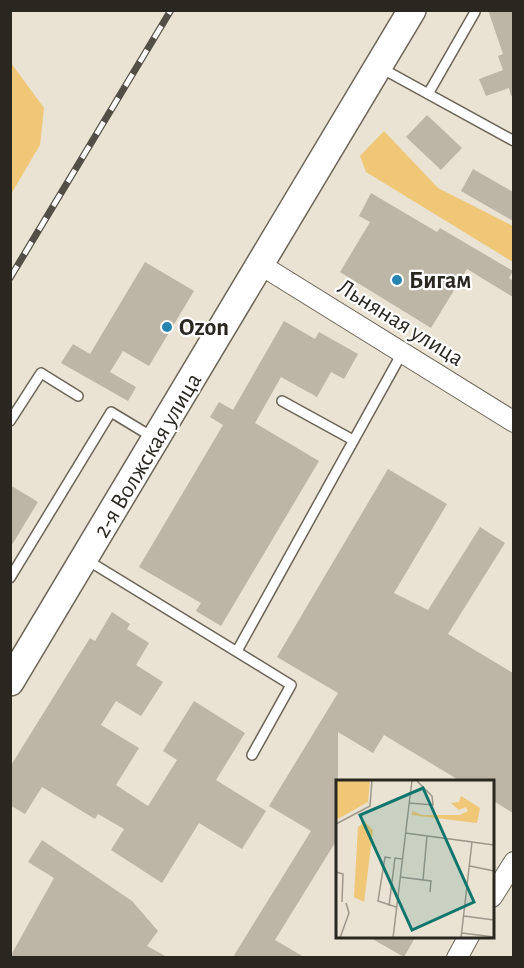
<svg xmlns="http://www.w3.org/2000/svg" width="524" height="968" font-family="'Alegreya Sans',sans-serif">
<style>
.green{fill:#efc776}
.building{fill:#bdb5a6}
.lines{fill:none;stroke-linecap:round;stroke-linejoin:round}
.lane-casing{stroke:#6c6557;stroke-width:12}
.street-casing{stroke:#6c6557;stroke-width:22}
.secondary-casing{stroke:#6c6557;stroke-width:30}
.lane{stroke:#fff;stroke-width:9}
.street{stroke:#fff;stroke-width:20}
.secondary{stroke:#fff;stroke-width:27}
.rail-casing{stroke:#534e46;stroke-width:7}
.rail{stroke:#fff;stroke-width:4.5;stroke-dasharray:14;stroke-linecap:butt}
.poi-dot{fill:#2684b0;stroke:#fff;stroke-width:2}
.labels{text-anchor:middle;stroke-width:4.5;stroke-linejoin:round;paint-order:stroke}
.poi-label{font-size:24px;font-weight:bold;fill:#2a2721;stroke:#fff;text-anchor:start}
.street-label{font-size:24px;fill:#2a2721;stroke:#fff}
.inset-road{fill:none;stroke:#9d978b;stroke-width:1.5}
.view{fill:#0f766e;fill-opacity:0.15;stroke:#0f766e;stroke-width:3}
.inset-edge{fill:none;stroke:#2a2721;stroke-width:3}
</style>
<rect width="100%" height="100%" fill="#eae2d2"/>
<path class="green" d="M11,63L44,108L40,145L11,194Z
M384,131L438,188L513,226V262L366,172L360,156Z"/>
<path class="building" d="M488,10H513V95L511,96L509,88L486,96L479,79L503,70L498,56L503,54Z
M427,115L462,148L441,170L406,137Z
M473,169L513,192V221L461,191Z
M371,193L437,232L440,228L513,271L509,278L513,281V297L467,269L431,328L340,272L370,222L359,216Z
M145,262L194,291L149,366L123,351L110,372L136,387L128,401L61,363L73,344L90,354Z
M284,321L315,339L319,332L358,354L344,379L331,372L317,397L281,377L255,423L319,461L221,626L196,611L201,603L139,567L223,425L210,417L219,402L233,410Z
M388,469L447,504L394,593L428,610L480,527L505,543L448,634L513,673V813L492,800V782H462L384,735L373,753L338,732V838L275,940L304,957H233L311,831L269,806L338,693L277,657Z
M10,485L38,502L10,548Z
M112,612L130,624L127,629L149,643L136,665L163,682L141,716L116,701L101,725L139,748L116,785L148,806L177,760L163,751L194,701L245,733L216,780L266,811L242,849L199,823L162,883L111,850L124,829L98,814L95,819L42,787L25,814L10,805V767L90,638L95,641Z
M42,840L132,901L158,931L147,946L167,957H10L54,878L28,862Z
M367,936H416L404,957Z"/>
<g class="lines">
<g class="lane-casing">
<path id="lane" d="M381,68L514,141
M428,94L475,12
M282,401L353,440
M10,421L41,373L78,396
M87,560L291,685L252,755
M10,578L111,412L154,438
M237,651L402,353"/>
</g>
<g class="street-casing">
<path id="street" d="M261,265L514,422
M492,897L514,862
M457,958L469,936"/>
</g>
<g class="secondary-casing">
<path id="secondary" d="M10,682L412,10"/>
</g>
<use href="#lane" class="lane"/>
<use href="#street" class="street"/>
<use href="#secondary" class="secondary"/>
<g class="rail-casing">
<path id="rail" d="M10,278L171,10"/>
</g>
<use href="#rail" class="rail"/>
</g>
<g class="poi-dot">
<circle cx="397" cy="280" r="6"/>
<circle cx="167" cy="327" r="6"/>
</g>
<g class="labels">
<g class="poi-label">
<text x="409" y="288">Бигам</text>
<text x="179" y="335">Ozon</text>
</g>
<g class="street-label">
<text transform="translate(401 322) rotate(32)" y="8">Льняная улица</text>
<text transform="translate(147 455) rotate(-59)" y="8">2-я Волжская улица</text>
</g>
</g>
<g transform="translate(336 780)">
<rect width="158" height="158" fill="#eae2d2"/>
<path d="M0,0H34L32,22L0,40ZM125,16L144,28L141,43L75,35L77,31L86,35H124L132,31L130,27L123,30L115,23L123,22ZM29,42L37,50L28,122L18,117L22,47Z" fill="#efc776"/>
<path class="inset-road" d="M73,23L97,25L96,16L81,1M0,44L34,26L36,0M69,53L136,62L125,158M136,62L158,65M55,78L49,77L42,121L60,127M134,86L158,91M0,92L7,94L6,122M64,97L95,101L94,112M87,100L91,56M53,126L59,78L66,79M128,136L158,140M126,153L158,157M4,158L13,133L10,123M57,158L76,0"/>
<path class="view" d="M87,8L138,122L76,150L24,35Z"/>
<rect width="158" height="158" class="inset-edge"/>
</g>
<rect width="524" height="968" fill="none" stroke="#2a2721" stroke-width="24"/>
</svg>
